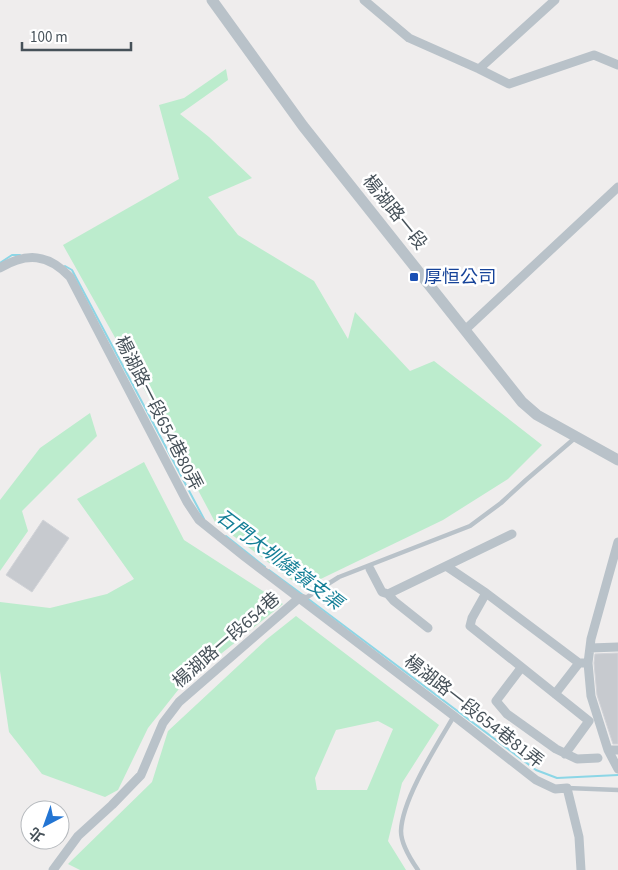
<svg xmlns="http://www.w3.org/2000/svg" width="618" height="870" font-family="'Source Sans 3','Noto Sans TC',sans-serif">
<style>
.green{fill:#bceccd;fill-rule:evenodd}
.lines{fill:none;stroke-linecap:round;stroke-linejoin:round}
.stream{stroke:#8cd6e6;stroke-width:2}
.building{fill:#c7cacf;stroke:#d1d3d8}
.service{stroke:#b9c2c9;stroke-width:4.5}
.minor{stroke:#b9c2c9;stroke-width:9}
.tertiary{stroke:#b9c2c9;stroke-width:11}
.transit-dot{fill:#1a4fb4;stroke:#fff;stroke-width:2}
.labels{text-anchor:middle;stroke-width:5;stroke-linejoin:round;paint-order:stroke}
.street-label{font-size:18px;fill:#465159;stroke:#fff}
.transit-label{font-size:18px;fill:#164399;stroke:#fff;text-anchor:start}
.water-label{font-size:19px;font-style:italic;fill:#147f97;stroke:#fff}
</style>
<rect width="100%" height="100%" fill="#efeded"/>
<path class="green" d="M226,69L228,80L180,114L209,137L252,178L208,197L238,235L314,281L348,339L355,312L410,371L434,361L542,445L508,479L443,520L302,588L215,522L149,398L63,245L179,179L159,105L184,98Z
M90,413L97,436L22,511L28,531L0,571V500L40,448Z
M144,462L184,540L283,604L182,685L148,728L118,790L105,797L42,774L9,732L0,671V602L50,608L107,594L134,579L77,499Z
M296,616L439,725L402,783L388,841L406,870H80L68,864L152,782L168,731L267,639ZM378,721L393,729L367,790H317L315,778L336,730Z"/>
<g class="lines">
<path class="stream" d="M0,263L12,255H20
M65,266L72,270L204,519
M226,536L265,567
M269,570L303,595
M307,598L536,770L557,778L618,775"/>
</g>
<path class="building" d="M43,520L69,538L32,592L6,575Z
M618,653V744H613L597,695L594,663L595,654Z"/>
<g class="lines">
<path class="service" d="M304,599L339,577L470,526L501,503L526,480L575,438
M567,788L618,790
M418,870C411,860 401,844 401,831C402,799 437,745 454,716"/>
<path class="minor" d="M364,0L409,38L479,69L555,0
M479,69L509,84L594,55L618,65
M0,268C27,252 48,254 70,277L187,502L199,520L245,557L454,716L536,780L555,789L567,788L579,837L581,870
M466,329L618,187
M618,542L591,639L588,663L591,696L608,750L618,769
M446,566L486,593L579,663H588
M370,569L382,592L388,594L512,534
M486,593L472,618L470,626L589,721L565,754
M388,594L394,601L428,628
M590,648L618,647
M521,668L496,701L507,714L556,749L577,759L598,758
M555,694L579,663
M608,750H618
M53,870L78,836L112,805L141,775L163,723L179,702L299,598L304,599"/>
<path class="tertiary" d="M212,0L303,126L522,402L537,415L618,460"/>
</g>
<rect class="transit-dot" x="409" y="272" width="10" height="10" rx="2.5"/>
<g class="labels">
<g class="street-label">
<text transform="translate(395 212) rotate(51)" y="6">楊湖路一段</text>
<text transform="translate(159 413) rotate(63)" y="6">楊湖路一段654巷80弄</text>
<text transform="translate(226 640) rotate(-41)" y="6">楊湖路一段654巷</text>
<text transform="translate(474 711) rotate(38)" y="6">楊湖路一段654巷81弄</text>
</g>
<g class="transit-label">
<text x="424" y="283">厚恒公司</text>
</g>
<g class="water-label">
<text transform="translate(280 559) rotate(37)" y="7">石門大圳繞嶺支渠</text>
</g>
</g>
<g transform="translate(45 825) rotate(221)"><circle r="24" fill="#ffffff" stroke="#b5b9bd"/>
<path d="M0-4L9 19L0 12L-9 19Z" fill="#2375d3"/>
<text y="-8" font-size="14" font-weight="bold" text-anchor="middle" fill="#465159">北</text>
</g>
<path d="M22 42v8h109v-8" fill="none" stroke="#465159" stroke-width="2.5"/>
<text x="30" y="42" font-size="15" fill="#465159" stroke="#ffffff" stroke-width="4" paint-order="stroke">100 m</text>
</svg>
